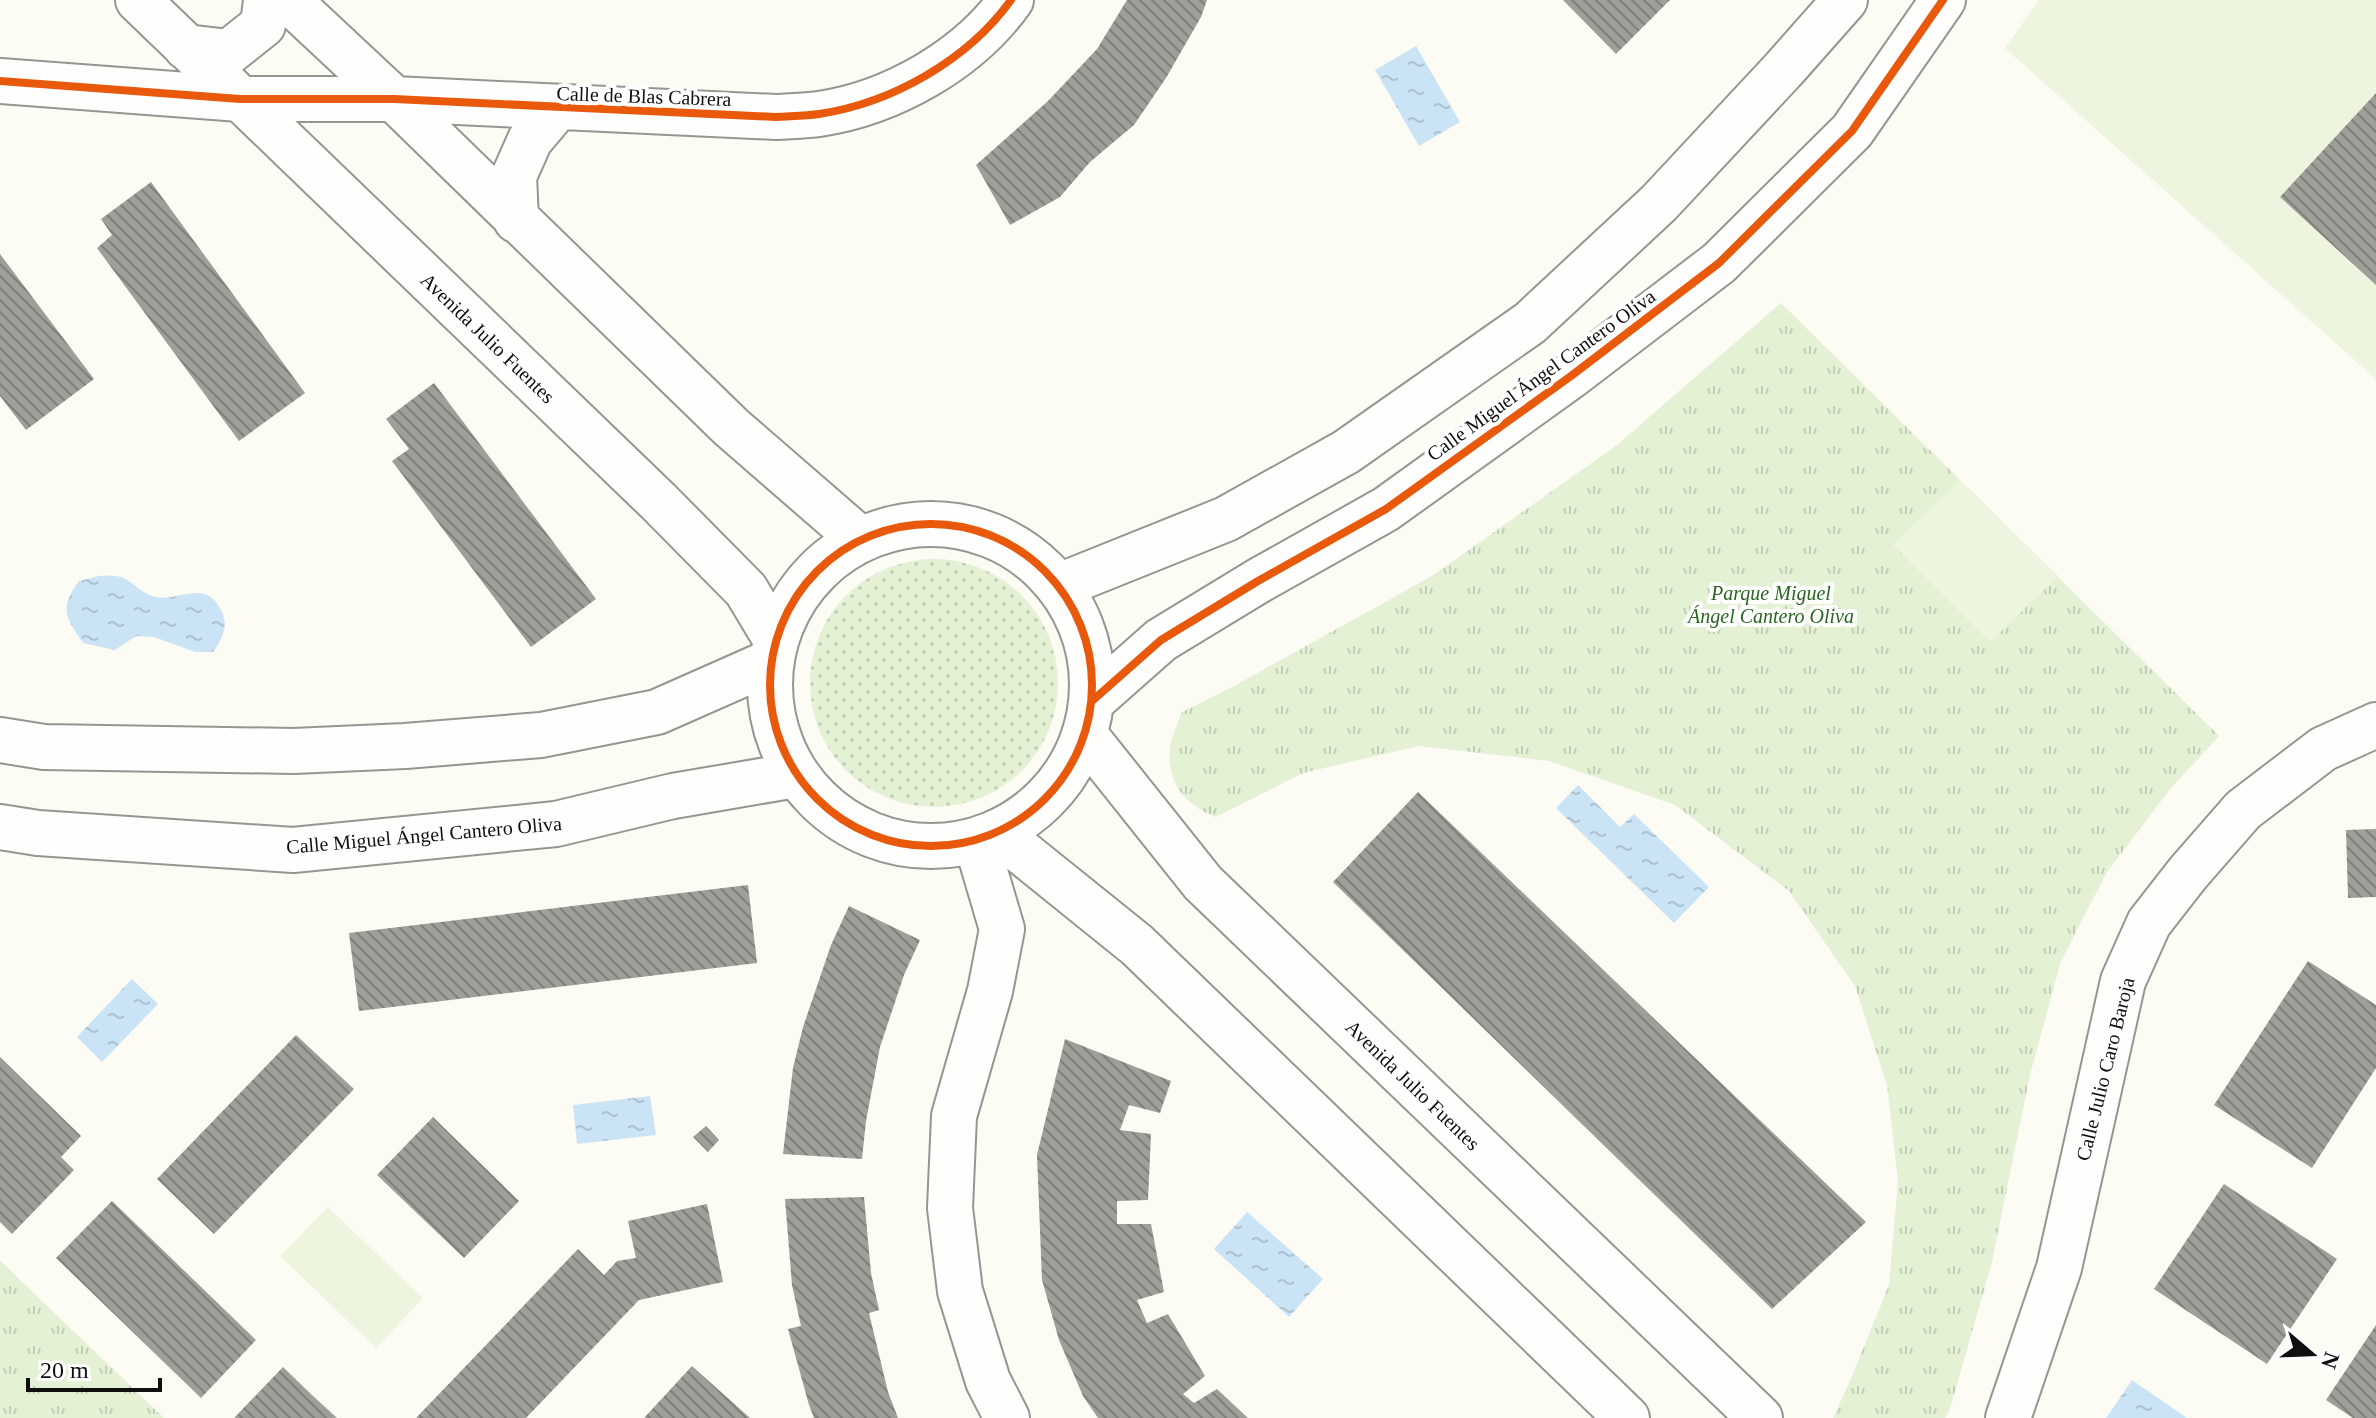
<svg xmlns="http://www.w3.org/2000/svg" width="2376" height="1418" font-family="Georgia,serif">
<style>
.park{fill:url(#park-tufts)}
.garden{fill:url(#garden-dots)}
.pitch{fill:#eef5de}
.water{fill:url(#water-ripples)}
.building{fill:url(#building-back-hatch)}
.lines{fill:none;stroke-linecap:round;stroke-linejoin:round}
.minor-casing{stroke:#969592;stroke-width:48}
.minor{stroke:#fffefd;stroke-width:44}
.cycleway-casing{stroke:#fff;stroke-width:13}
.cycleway{stroke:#e8590c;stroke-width:8}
.labels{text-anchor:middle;stroke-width:8;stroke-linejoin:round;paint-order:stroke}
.street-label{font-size:20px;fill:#0f0f0f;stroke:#fff}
.park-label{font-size:20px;font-style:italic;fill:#29661f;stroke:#fff}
</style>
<defs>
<pattern id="park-tufts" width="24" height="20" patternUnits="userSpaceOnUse" patternTransform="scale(2)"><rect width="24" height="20" fill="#e4f1d4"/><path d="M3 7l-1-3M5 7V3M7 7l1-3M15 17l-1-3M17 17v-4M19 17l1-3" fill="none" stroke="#c2cdb5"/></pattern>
<pattern id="garden-dots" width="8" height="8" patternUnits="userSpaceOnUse" patternTransform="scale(2)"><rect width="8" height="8" fill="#e4f1d4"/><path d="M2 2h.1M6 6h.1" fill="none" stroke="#c2cdb5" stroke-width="1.8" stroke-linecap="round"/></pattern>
<pattern id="water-ripples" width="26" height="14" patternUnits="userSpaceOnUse" patternTransform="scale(2)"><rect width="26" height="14" fill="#cbe4f5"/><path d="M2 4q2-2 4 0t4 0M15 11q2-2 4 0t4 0" fill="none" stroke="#adc2d1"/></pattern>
<pattern id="building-back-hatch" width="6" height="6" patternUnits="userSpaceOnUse" patternTransform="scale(2)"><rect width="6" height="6" fill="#9f9e99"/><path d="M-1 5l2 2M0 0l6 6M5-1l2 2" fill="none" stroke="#807f7b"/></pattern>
</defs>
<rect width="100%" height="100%" fill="#fcfbf4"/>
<path class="park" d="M1781,303L2219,736L2171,788L2107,872L2061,961L2030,1075L1991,1266L1949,1412L1945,1418H1833L1850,1381L1889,1285L1898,1182L1887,1085L1855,986L1789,891L1675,805L1549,761L1419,746L1303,773L1216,817C1186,806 1166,782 1170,749C1171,737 1178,723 1182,712L1236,685L1432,576L1617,445Z
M0,1260L18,1278L164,1418H0Z"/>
<path class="garden" d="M810 683a124 124 0 1 1 248 0a124 124 0 1 1-248 0Z"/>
<path class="pitch" d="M2039,0H2376V379L2005,48Z
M1960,480L2058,576L1990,642L1893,545Z
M328,1207L423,1298L376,1348L280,1256Z"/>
<path class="water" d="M1416,46L1460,122L1419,146L1375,70Z
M99,576C106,576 117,575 124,578C135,584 142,594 156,597C180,602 206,577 222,612C229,626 221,641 213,652H195L154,637L136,636L115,650L83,643C65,617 59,608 79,581Z
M1578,785L1620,827L1634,814L1709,887L1674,923L1556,808Z
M132,979L158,1004L102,1062L77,1037Z
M650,1096L656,1135L577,1144L573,1105Z
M1247,1212L1323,1279L1289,1317L1214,1249Z
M2132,1380L2187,1418H2106Z"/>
<path class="building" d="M1127,0H1207L1201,17L1166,78L1134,125L1090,162L1060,197L1010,225L976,165L1048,101L1097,49Z
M1563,0H1670L1616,54Z
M2376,93V285L2280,197Z
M151,182L305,393L239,441L97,248L112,235L101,219Z
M0,254L94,379L26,430L0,396Z
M434,383L596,599L531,647L392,461L409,449L386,419Z
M1418,792L1866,1222L1772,1309L1333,882Z
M2376,829V897L2348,898L2346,830Z
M748,885L757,963L359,1011L349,933Z
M849,906L920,940L904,975L880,1047L866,1121L862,1159L783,1154L793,1068L803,1027L831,945Z
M2308,961L2376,1005V1068L2312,1168L2214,1105Z
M296,1035L354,1089L214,1234L157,1179Z
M1065,1039L1171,1081L1160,1113L1129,1105L1120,1130L1151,1134L1148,1200L1117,1201V1224H1151L1164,1292L1137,1300L1147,1323L1168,1314L1205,1376L1183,1394L1194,1403L1217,1389L1248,1418H1098L1083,1396L1059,1340L1042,1280L1037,1155Z
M0,1057L81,1136L61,1157L74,1170L12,1234L0,1222Z
M433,1117L519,1201L464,1258L377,1175Z
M706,1126L719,1140L708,1152L693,1137Z
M2224,1184L2337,1259L2267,1364L2154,1289Z
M864,1197L871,1273L879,1310L869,1313L888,1392L898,1418H814L809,1405L788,1329L801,1326L792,1285L785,1199Z
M112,1201L256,1340L201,1398L56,1258Z
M707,1204L723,1282L639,1300L526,1418H416L578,1249L604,1275L617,1261L636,1258L628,1221Z
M2376,1325V1418H2353L2326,1400Z
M692,1366L750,1418H644Z
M283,1367L312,1395L337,1418H234Z"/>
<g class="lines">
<g class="minor-casing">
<path id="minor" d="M138,0L658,501L746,590L776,640
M288,0L394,99L731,427L860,539
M186,47L229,52L263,25L266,0
M0,81L240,99H394L776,117C790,116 805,116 819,114C892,103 968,60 1011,0
M516,220L514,176L530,140L557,108
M770 685a161 161 0 1 1 322 0a161 161 0 1 1-322 0Z
M1059,586L1226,519L1346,452L1530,323L1659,203L1784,69L1845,0
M1092,701L1161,640L1258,581L1386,509L1571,376L1719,263L1852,131L1943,0
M1085,735L1203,883L1760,1418
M0,740L44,747L294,751L405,746L541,735L657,712L770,662
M0,827L38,833L293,850L556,824L673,796L796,775
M998,833L1137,945L1627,1418
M976,841L1002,929L990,991L954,1116L950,1208L960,1291L988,1381L1007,1418
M2008,1418L2059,1268L2123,981L2149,923L2188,873L2243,810L2323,749L2376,725"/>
</g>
<use href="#minor" class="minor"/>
<g class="cycleway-casing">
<path id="cycleway" d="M0,81L240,99H394L776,117C790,116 805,116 819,114C892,103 968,60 1011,0
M770 685a161 161 0 1 1 322 0a161 161 0 1 1-322 0Z
M1092,701L1161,640L1258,581L1386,509L1571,376L1719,263L1852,131L1943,0"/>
</g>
<use href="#cycleway" class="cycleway"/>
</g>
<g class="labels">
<g class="street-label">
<text transform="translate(644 96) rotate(2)" y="7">Calle de Blas Cabrera</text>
<text transform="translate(488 338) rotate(44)" y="7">Avenida Julio Fuentes</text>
<text transform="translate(1541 375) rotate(-36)" y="7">Calle Miguel Ángel Cantero Oliva</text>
<text transform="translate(424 835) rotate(-5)" y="7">Calle Miguel Ángel Cantero Oliva</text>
<text transform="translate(2105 1069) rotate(-76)" y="7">Calle Julio Caro Baroja</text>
<text transform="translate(1413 1085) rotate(44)" y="7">Avenida Julio Fuentes</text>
</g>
<g class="park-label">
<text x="1771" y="600">Parque Miguel<tspan x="1771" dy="23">Ángel Cantero Oliva</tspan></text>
</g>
</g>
<g transform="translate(2312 1354) rotate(109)" stroke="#ffffff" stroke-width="6" paint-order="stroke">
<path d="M0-6L14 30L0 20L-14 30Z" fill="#0f0f0f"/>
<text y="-12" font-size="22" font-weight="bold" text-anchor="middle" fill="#0f0f0f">N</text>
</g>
<path d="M28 1378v12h132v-12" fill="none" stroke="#0f0f0f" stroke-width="4"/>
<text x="40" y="1378" font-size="24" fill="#0f0f0f" stroke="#ffffff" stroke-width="6" paint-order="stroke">20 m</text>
</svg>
